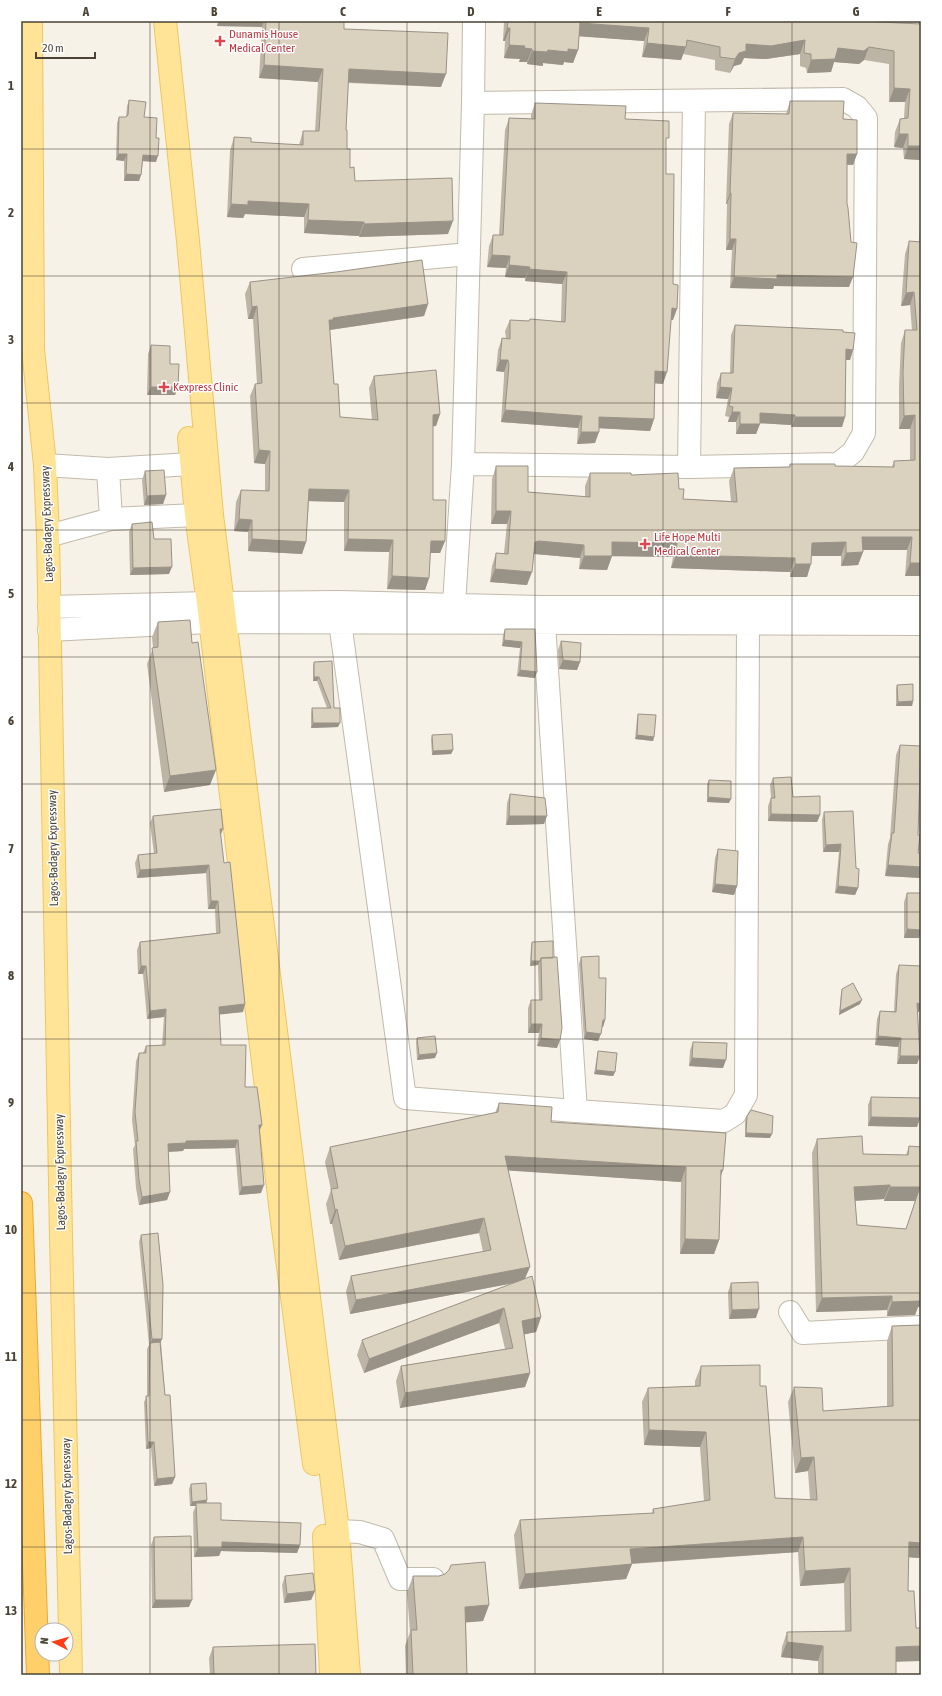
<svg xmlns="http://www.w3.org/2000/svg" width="942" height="1696" font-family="'Asap Condensed',sans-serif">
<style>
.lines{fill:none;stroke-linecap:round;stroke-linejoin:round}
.minor-casing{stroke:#c2baaa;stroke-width:24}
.major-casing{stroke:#efc65d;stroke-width:24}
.highway-casing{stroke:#eca92b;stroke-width:24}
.minor{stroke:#fff;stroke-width:22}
.major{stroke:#ffe498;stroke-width:22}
.highway{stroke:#ffd06a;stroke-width:22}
.wall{fill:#bcb4a4;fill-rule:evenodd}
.shaded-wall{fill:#999286}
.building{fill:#dbd1bf;stroke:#999286;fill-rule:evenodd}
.grid{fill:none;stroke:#4a4336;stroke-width:1;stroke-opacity:0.55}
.health-dot{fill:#e0444e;stroke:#fff;stroke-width:1.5}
.labels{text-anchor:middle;stroke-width:3;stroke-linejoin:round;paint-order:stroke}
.health-label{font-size:12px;fill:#be3a42;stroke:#fff;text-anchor:start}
.street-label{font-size:12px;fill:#4a4336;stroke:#fff}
.neatline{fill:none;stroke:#4a4336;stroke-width:1.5}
.grid-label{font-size:13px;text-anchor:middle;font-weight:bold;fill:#4a4336}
</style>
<rect width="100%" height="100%" fill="#f6f2e8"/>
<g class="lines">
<g class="minor-casing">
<path id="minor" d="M473,103L474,21
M303,269L469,254
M45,465L108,469L191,464
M689,467L694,101
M108,469L111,519
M48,536L111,519L196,515
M454,604L463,464L473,103L843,99L857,107L866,118L864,433L853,452L838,464L689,467L463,464
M49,607L208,603L339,602L542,607H921
M340,622L405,1098L576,1111L724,1121L735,1114L746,1095L748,624
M544,624L576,1111
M49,630L209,622L921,624
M790,1312L803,1333L921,1327
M338,1531L360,1532L383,1539L400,1579H433"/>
</g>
<g class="major-casing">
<path id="major" d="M31,21L33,349L45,465L48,536L61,1236L71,1675
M165,21L188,241L212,515L338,1531L349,1675
M189,438L196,515L208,603L282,1221L314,1464
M324,1536L331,1675"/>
</g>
<g class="highway-casing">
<path id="highway" d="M21,1203L38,1675"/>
</g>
<use href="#minor" class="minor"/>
<use href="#major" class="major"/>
<use href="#highway" class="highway"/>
</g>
<path class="wall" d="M218,21H344V29L441,87L348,83L346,130L347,149L350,168L355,181L448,234L359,237V236L304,233V217L245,214L243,218L227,217L230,151L234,137L251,142L299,145L303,131H315L318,82L259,78L262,27L217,26Z
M504,21H878V22L918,24V21H921V160L904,159L903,148L894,147L895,132L900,119L904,118L905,102H889V64L864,60L859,64L834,62L831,72L807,73L806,68L800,66V54L766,59L744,58L741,64L734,66L730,73L715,70V60L683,54L681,60L642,57L644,41L579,36L578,50L573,63L564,62L563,65L543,63V66L527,64V62H519L520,59L504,58L505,41H503Z
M129,100L144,117L156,138V162L143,161L141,175L139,181H124V161L116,160L117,123L119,117H126L127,106Z
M790,101L843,119L857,154L853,165H847V204L849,287L774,286L773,289L730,288L732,250H726L727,204H726L729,124L733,113L786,114Z
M535,103L625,119L666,144V174L673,320H671L663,384L655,383L654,419L650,431L599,428L595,443L577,444L578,428L501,422L504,377V372L496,371L498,350L502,338L506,339L505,331L510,320L529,321H561L562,284L525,281V278L505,277L506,268L487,267L489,246L493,235H499L505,130L509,118L531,119V115Z
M921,223V576H905L907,550H863V552L858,565L841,566V556H811L807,577H790V572L671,568L673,557L612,556L607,570L579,569L580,558L535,554H534L527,585L490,582L492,566L496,553H504L507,524H491L492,479L496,466L528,492L585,497V486L590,473L631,475L679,489L683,499L731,501L729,481L734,468L789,467L790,464L835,466L892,467L894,461L910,460V429H899V386L901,343L905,330H912L910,305L901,306L905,254L909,241L919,242L920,226Z
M250,282L428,304L424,316L330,330L334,384L340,417L372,420L369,388L374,376L440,414L436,426H433V500L445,541L440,553H430L429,578L425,590L387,589L389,552L344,551V502L309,501L306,542L302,554L248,551V532L234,531L236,502L241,490L265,491V464L254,463L250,396L255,384H257L253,319H248L245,294Z
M735,325L843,332L853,350L850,360H846L845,417L842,427H791V425L760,423L756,434H736V422H728L729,417L725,416L728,399L716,398L717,383L721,373H730L731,335Z
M151,345L170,364L178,387L175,395H147L148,354Z
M145,471L166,495L163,504L144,505L142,480Z
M132,524L154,539L169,574L130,575L129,532Z
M158,622L192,643L210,785L164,792L147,664L153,648L152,637Z
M505,629H535V678L517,676L520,648L502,646L503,635Z
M561,641L580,662L577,670L559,669L558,650Z
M314,662L334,708L338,727L311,728V713L312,708H327L317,681H313V666Z
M897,685L913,701L912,706H896V689Z
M638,714L654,737L653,741L635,739L637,718Z
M432,735L453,750L451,754L432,755L431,740Z
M900,745L918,853H921V878L885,876L888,844L890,838L896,755Z
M773,778L793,797L820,815L817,822L768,821V806L771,798L770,785Z
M709,780L729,803L707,802V784Z
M510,794L544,824L506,825L507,803Z
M824,812L856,868L858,888L855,895L835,893L839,852H823L822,820Z
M153,816L220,835L243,1012L219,1014L221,1045L245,1087L259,1132L261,1193L239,1195L235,1148L184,1149L183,1151L168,1152L170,1192L167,1200L139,1205L136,1188L133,1149L135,1145L132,1120L136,1061L139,1053H143L146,1046L162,1045L164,1017L147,1019L143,974H138L137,950L140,942L216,933L215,909H208L206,873L137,878L135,863L138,855L154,854L150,823Z
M718,849L737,886L734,895L712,892L715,858Z
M907,893L919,938H904V902Z
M532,942L553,958L557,1048L537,1046L539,1033H528V1008L531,1000H539L538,967V965L530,966L531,946Z
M581,957L605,1020L603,1027H602L598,1041L584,1039L579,964Z
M899,965L919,1012H917L920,1056L917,1064H897L898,1047L875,1045L877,1019L880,1011H894L896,974Z
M842,989L860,1004L839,1015L841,993Z
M417,1038L435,1058L417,1060L416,1042Z
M693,1042L723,1068L689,1066L690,1050Z
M598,1051L615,1072L613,1076L594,1074L597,1056Z
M871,1097L920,1118L917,1127L868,1126V1105Z
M499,1103L551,1122L721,1178L719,1240L714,1254H680L681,1182L508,1170L525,1279L541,1317L536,1332L524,1334L530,1373L525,1387L400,1408L396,1381L401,1366L505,1349L499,1323L364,1373L357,1355L362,1340L514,1283L350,1314L346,1291L351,1276L483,1252L479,1233L339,1260L332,1224H330L326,1204L331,1190L325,1162L330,1147L495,1113Z
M747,1116L770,1138L745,1137V1121Z
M817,1139L863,1154L906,1155L909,1146L921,1147V1307H918L915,1315L887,1316V1310L816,1312L812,1153ZM884,1199V1201H915L906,1229L857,1225L855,1201Z
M141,1235L161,1342L165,1395L175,1477L172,1484L154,1486L151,1448L146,1449L144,1402L147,1396V1349L149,1345L139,1242Z
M731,1283L756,1318L729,1319L728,1292Z
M921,1325V1552L919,1558L909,1557L896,1662V1675H818V1661L781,1657L782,1647L787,1632L845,1631L844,1583L800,1586L798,1552L632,1564L626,1579L519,1589L514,1535L520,1520L652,1513L653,1509L704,1501L700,1447L644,1445L642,1402L648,1388L695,1386V1381L701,1366L760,1386L775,1498L810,1500L808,1471L795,1473L788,1402L794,1387L823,1411L887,1407V1341L892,1326Z
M191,1484L207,1500L206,1503L221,1520L300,1545L297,1553L221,1551L219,1556L194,1557L193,1512L196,1506H190L189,1489Z
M154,1537L189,1607L152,1608L151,1545Z
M285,1576L315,1591L311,1600L284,1603L282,1585Z
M413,1576L489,1605L483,1621L466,1622L467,1675H406L405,1646L410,1632L407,1592Z
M213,1647L316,1675H210L209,1658Z"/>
<path class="shaded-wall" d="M219,21H264L262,27L217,26Z
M580,23L649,28L644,41L575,36Z
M507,28H510L505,41H503Z
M805,40L800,54L766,59L744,58L741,64L734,66L730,73L735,59L739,53L746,44Z
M647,43L686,47L681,60L642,57Z
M509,45L525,46L520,59L504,58Z
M869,47L864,60L859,64L834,62L831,72L807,73L811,60L838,48Z
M524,48L532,49L527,62H519Z
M568,49L578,50L573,63L564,62L563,65L543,63V66L527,64L532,51Z
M264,65L323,69L318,82L259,78Z
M349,69L446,74L441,87L344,82Z
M894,88L910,89L905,102H889Z
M899,134H908L903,148L894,147Z
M908,146H921V160L904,159Z
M118,154H127L124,161L116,160Z
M847,154H857L853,165L843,164Z
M143,155L158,156L156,162L141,161Z
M126,174L141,175L139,181H124Z
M730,193H731L727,204H726Z
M248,201L309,204L304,217L245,214L243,218L227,217L231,204Z
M308,220L364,222L359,236L304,233Z
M453,221L448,234L359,237L364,224Z
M730,239H736L732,250H726Z
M492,255L510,256L506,268L487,267Z
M509,265L530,267L525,278L505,277Z
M529,269L567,272L562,284L525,281Z
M777,275L853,277L849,287L774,286L773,289L730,288L734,277Z
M914,292L910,305L901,306L906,293Z
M428,304L424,316L329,330V320L333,318Z
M257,306L253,319H248L252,307Z
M672,308L677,309L673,320H668Z
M846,349L853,350L850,360H842Z
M500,360H508L504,372L496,371Z
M655,371L667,372L663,384L651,383Z
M151,387H178L175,395H147Z
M720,387L732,388L728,399L716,398Z
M505,410L582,416L578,428L501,422Z
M732,412H740L736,422H728Z
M760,413L795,415L791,425L756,423Z
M440,414L436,426L428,427L433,415Z
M915,415L910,429H899L904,416Z
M599,417L654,419L650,431L595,428Z
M795,417H845L842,427H791Z
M740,424H760L756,434H736Z
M581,432H599L595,443L577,444Z
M259,450L270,451L265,464L254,463Z
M309,489L349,490L344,502L305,501Z
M166,495L163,504L144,505L147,496Z
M496,511H511L507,524H491Z
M239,519L252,520L248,532L234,531Z
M862,537H912L907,550H858Z
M252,539L306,542L302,554L248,551Z
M348,539L393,540L389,552L344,551Z
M431,541H445L440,553H426Z
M539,541L584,545L580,558L535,554L530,555L535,542Z
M612,542L677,543L673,557L607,556Z
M846,542L841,556H807L812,543Z
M863,552L858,565L841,566L846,553Z
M676,555L795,558L790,572L671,568Z
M584,556H612L607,570L579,569Z
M910,563H921V576H905Z
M795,564H811L807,577H790Z
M172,567L169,574L130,575L133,568Z
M495,569L532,572L527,585L490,582Z
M392,576L429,578L425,590L387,589Z
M504,640L522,642L520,648L502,646Z
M563,660L580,662L577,670L559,669Z
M520,670L537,672L535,678L517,676Z
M314,677H319L317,681H313Z
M913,701L912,706H896L898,702Z
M313,723H340L338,727L311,728Z
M637,735L654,737L653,741L635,739Z
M453,750L451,754L432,755L433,751Z
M216,770L210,785L164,792L170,776Z
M708,797L731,799L729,803L707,802Z
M771,814L820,815L817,822L768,821Z
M509,816H547L544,824L506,825Z
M220,829H223L220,837Z
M841,844L839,852H823L826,845Z
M209,865L206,873L137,878L140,870Z
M888,865L921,867V878L885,876Z
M715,884L737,886L734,895L712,892Z
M838,886L858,888L855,895L835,893Z
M211,901H218L215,909H208Z
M907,929L921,930V932L919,938H904Z
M531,961H540L538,965L530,966Z
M141,966H146L143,974H138Z
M862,1000L860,1004L839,1015L840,1011Z
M917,1003L921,1004V1006L919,1012H914Z
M245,1004L243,1012L216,1015L219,1007Z
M166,1009L164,1017L147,1019L150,1011Z
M603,1020H605L603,1027H600Z
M531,1024H542L539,1033H528Z
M586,1032L601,1034L598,1041L584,1039Z
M878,1036L901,1038L898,1047L875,1045Z
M541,1038L560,1040L557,1048L537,1046Z
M437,1053L435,1058L417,1060L419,1055Z
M900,1056H920L917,1064H897Z
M692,1058L726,1060L723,1068L689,1066Z
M596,1070L615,1072L613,1076L594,1074Z
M871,1117L920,1118L917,1127L868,1126Z
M259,1125H262L259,1132Z
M746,1133L772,1134L770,1138L745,1137Z
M238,1140L235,1148L184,1149L183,1151L165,1152L168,1144L186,1141Z
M505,1156L686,1167L681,1182L500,1170Z
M721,1170H723L718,1184Z
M264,1185L261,1193L239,1195L242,1187Z
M890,1185L884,1199L849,1201L854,1187Z
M890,1187H920L915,1201H884Z
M170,1192L167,1200L139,1205L142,1197Z
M337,1209L332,1224H330L335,1210Z
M484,1218L479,1233L339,1260L345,1246Z
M685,1239L719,1240L714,1254H680Z
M530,1267L524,1281L350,1314L356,1300Z
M921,1293V1307H918L915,1315L887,1316L892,1302Z
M892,1296L887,1310L816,1312L822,1298Z
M504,1308L499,1323L364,1373L369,1359Z
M759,1309L756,1318L729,1319L732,1310Z
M541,1317L536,1332L517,1336L522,1321Z
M152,1339H162L159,1346L150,1344Z
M530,1373L525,1387L400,1408L405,1393Z
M649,1430L706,1432L700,1447L644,1445Z
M148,1442H154L151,1448L146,1449Z
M814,1457L808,1471L795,1473L801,1458Z
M175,1477L172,1484L154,1486L157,1479Z
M207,1500L206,1505L196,1503V1506H190L192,1502Z
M803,1537L798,1552L625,1564L630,1549Z
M222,1542L300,1545L297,1553L221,1551L219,1556L194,1557L198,1548Z
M909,1542L921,1543V1552L919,1558L904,1557Z
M632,1564L626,1579L519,1589L525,1574Z
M850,1568L844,1583L800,1586L805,1571Z
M315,1591L311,1600L284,1603L287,1594Z
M155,1600H192L189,1607L152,1608Z
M489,1605L483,1621L460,1623L465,1607Z
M787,1642L823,1646L818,1661L781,1657Z
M921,1646V1661L890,1662L896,1647Z"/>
<path class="building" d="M266,21H344V29L448,33L446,74L349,69L346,130H347V149H350V168L354,167L355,181L452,178L453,221L364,224V222L308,220L309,204L248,201V205L231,204L234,137L251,138V142L303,145V131H319L323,69L264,65Z
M508,21H878V22L921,24V146H908V134H899L900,119L908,118L910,89L894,88V51L869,47L864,51L838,48L835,59L811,60V54L804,53L805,40L771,46L746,44V51L739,53L735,59L720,57V47L687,40L686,47L647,43L649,28L580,23L578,50L568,49V52L548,50L547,52L532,51V49L524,48L525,46L509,45L510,28H507Z
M129,100L146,102L144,117L157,118L156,138H159L158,156L143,155L141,175L126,174L127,154H118L119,117H126L128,115Z
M790,101H844L843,119L857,120V154H847V204L848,208L851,242L857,243L853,277L777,275V279L734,277L736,239H730L731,193H730L733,113L789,114Z
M535,103L626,106L625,119L669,121V138H666V174H674L673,284L678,285L677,309L672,308L667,372L655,371L654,419L599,417V432H581L582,416L505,410L509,365L508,360H500L502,338L510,339V320L529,321L530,319L565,322L567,272L529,269L530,267L509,265L510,256L492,255L493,235H503L509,118L535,119Z
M909,241L921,242V563H910L912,537H862L863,552L846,553V542L812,543L811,564H795V558L676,555L677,543L612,542V556H584V545L539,541L535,542L532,572L495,569L496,553L508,554L511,511H496V466H528V492L590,497V473H631V475L678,473L679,489H684L683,499L737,502L734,468L790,467V464H835V466L894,467V461L915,460V415L904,416L903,372L905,330H917L914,292L906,293Z
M422,260L428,304L333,318V320H329L334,384H338L340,417L378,420L374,376L436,370L440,414L433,415V500H446L445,541H431L429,578L392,576L393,540L348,539L349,490L309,489L306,542L252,539V520L239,519L241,490L269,491L270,451L259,450L255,384L262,383L257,306L252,307L250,282L336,272Z
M735,325L843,330V332L855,333L853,350L846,349L845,417H795V415L760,413V424H740V412H732L733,407L729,406L732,388L720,387L721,373H733Z
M151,345L170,346V364H179L178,387H151Z
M164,470L166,495L147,496L145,471Z
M152,522L154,539H171L172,567L133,568L132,524Z
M190,620L192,643L198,642L216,770L170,776L152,648L158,647V622Z
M505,629H535L537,672L520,670L522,642L504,640Z
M561,641L581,643L580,662L563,660Z
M332,661L334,708H340V723H313L312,708H331L319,677H314V662Z
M913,684V701L898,702L897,685Z
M638,714L656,715L654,737L637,735Z
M452,734L453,750L433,751L432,735Z
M900,745L921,746L918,835H920L918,853H921V867L888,865L892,833H894Z
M791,777L793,797L820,796V815L771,814V798H775L773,778Z
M709,780L731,781V799L708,797Z
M510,794L545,798L547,816H509Z
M221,809L223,829H220L224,863L230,862L245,1004L219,1007L221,1045H246L245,1087H257L262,1125H259L264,1185L242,1187L238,1140L186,1141V1143L168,1144L170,1192L142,1197L139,1180L136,1141H138L135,1112L139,1053H146V1046L165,1045L166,1009L150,1011L146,966H141L140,942L220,933L218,901H211L209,865L140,870L138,855L157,853L153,816Z
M853,811L856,868L859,869L858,888L838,886L841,844L826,845L824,812Z
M718,849L738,851L737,886L715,884Z
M907,893H921V930L907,929Z
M553,941V958H541L540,961H531L532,942Z
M599,956V978H606L605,1020H603L601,1034L586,1032L581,957Z
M557,957L562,1028L560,1040L541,1038L542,1024H531V1000H542L541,958Z
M899,965L921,966V1004L917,1003L920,1056H900L901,1038L878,1036L880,1011L896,1012Z
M853,983L862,1000L840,1011L842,989Z
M435,1036L437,1053L419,1055L417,1038Z
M693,1042L727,1043L726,1060L692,1058Z
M598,1051L617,1053L615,1072L596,1070Z
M871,1097L921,1098L920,1118L871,1117Z
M499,1103L552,1107L551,1122L726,1133L723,1170H721L719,1240L685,1239L686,1167L505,1156L530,1267L356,1300L351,1276L491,1250L484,1218L345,1246L337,1209L335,1210L331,1189L338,1188L330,1147L498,1112Z
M751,1110L773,1116L772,1134L746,1133L747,1116Z
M862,1136L863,1154L908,1155L909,1146L921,1147V1293H920V1301L892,1302V1296L822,1298L817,1139ZM890,1185V1187H920L906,1229L857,1225L854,1187Z
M158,1233L163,1285L162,1339H152L141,1235Z
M532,1276L541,1317L522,1321L530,1373L405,1393L401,1366L513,1348L504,1308L369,1359L362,1340Z
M758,1282L759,1309L732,1310L731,1283Z
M921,1325V1543L909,1542L908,1591H914L916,1628H921V1646L896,1647V1675H823V1646L787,1642V1632L851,1631L850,1568L805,1571L803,1537L630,1549L632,1564L525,1574L520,1520L654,1513L653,1509L710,1500L706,1432L649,1430L648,1388L700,1386L701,1366L760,1365V1386H766L775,1498L817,1500L814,1457L801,1458L794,1387L822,1388L823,1411L893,1406L892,1326Z
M160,1342L165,1395H170L175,1477L157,1479L154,1442H148L146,1396H149L150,1343Z
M206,1483L207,1500L192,1502L191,1484Z
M196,1503H221V1520L301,1523L300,1545L222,1542V1548H198Z
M191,1536L192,1600H155L154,1537Z
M485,1562L489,1605L465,1607L467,1675H413L411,1630H417L413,1576H439L445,1574L449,1570L451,1565Z
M313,1573L315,1591L287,1594L285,1576Z
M315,1644L316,1675H214L213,1647Z"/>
<path class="grid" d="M150,21V1675M279,21V1675M407,21V1675M535,21V1675M663,21V1675M792,21V1675M21,149H921M21,276H921M21,403H921M21,530H921M21,657H921M21,784H921M21,912H921M21,1039H921M21,1166H921M21,1293H921M21,1420H921M21,1547H921"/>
<g class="health-dot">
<path d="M218 35h4v4h4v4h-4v4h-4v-4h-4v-4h4z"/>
<path d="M162 381h4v4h4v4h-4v4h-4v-4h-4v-4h4z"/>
<path d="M643 538h4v4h4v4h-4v4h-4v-4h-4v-4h4z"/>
</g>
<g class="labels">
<g class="health-label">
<text x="229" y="38">Dunamis House<tspan x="229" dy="14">Medical Center</tspan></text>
<text x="173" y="391">Kexpress Clinic</text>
<text x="654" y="541">Life Hope Multi<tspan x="654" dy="14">Medical Center</tspan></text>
</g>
<g class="street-label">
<text transform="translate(47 524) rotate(-92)" y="4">Lagos-Badagry Expressway</text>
<text transform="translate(53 848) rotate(-91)" y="4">Lagos-Badagry Expressway</text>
<text transform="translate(60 1172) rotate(-91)" y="4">Lagos-Badagry Expressway</text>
<text transform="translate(67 1496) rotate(-91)" y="4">Lagos-Badagry Expressway</text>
</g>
</g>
<rect width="942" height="1696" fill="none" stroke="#ffffff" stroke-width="44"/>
<g transform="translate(54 1642) rotate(276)"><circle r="19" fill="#ffffff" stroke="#b7b4af"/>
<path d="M0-3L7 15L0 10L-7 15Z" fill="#ff3d16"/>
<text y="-6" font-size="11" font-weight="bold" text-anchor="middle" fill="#4a4336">N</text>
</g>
<path d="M36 52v6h59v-6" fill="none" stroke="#4a4336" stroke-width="2"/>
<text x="42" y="52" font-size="12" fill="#4a4336" stroke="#ffffff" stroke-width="3" paint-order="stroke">20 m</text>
<rect x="22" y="22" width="898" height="1652" class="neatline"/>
<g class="grid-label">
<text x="86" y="16">A</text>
<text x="214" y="16">B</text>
<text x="343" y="16">C</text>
<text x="471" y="16">D</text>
<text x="599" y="16">E</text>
<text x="728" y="16">F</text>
<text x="856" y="16">G</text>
<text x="11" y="90">1</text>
<text x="11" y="217">2</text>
<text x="11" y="344">3</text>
<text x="11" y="471">4</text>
<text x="11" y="598">5</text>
<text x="11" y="725">6</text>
<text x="11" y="853">7</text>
<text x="11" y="980">8</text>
<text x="11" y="1107">9</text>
<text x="11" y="1234">10</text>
<text x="11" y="1361">11</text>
<text x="11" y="1488">12</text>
<text x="11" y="1615">13</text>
</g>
</svg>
